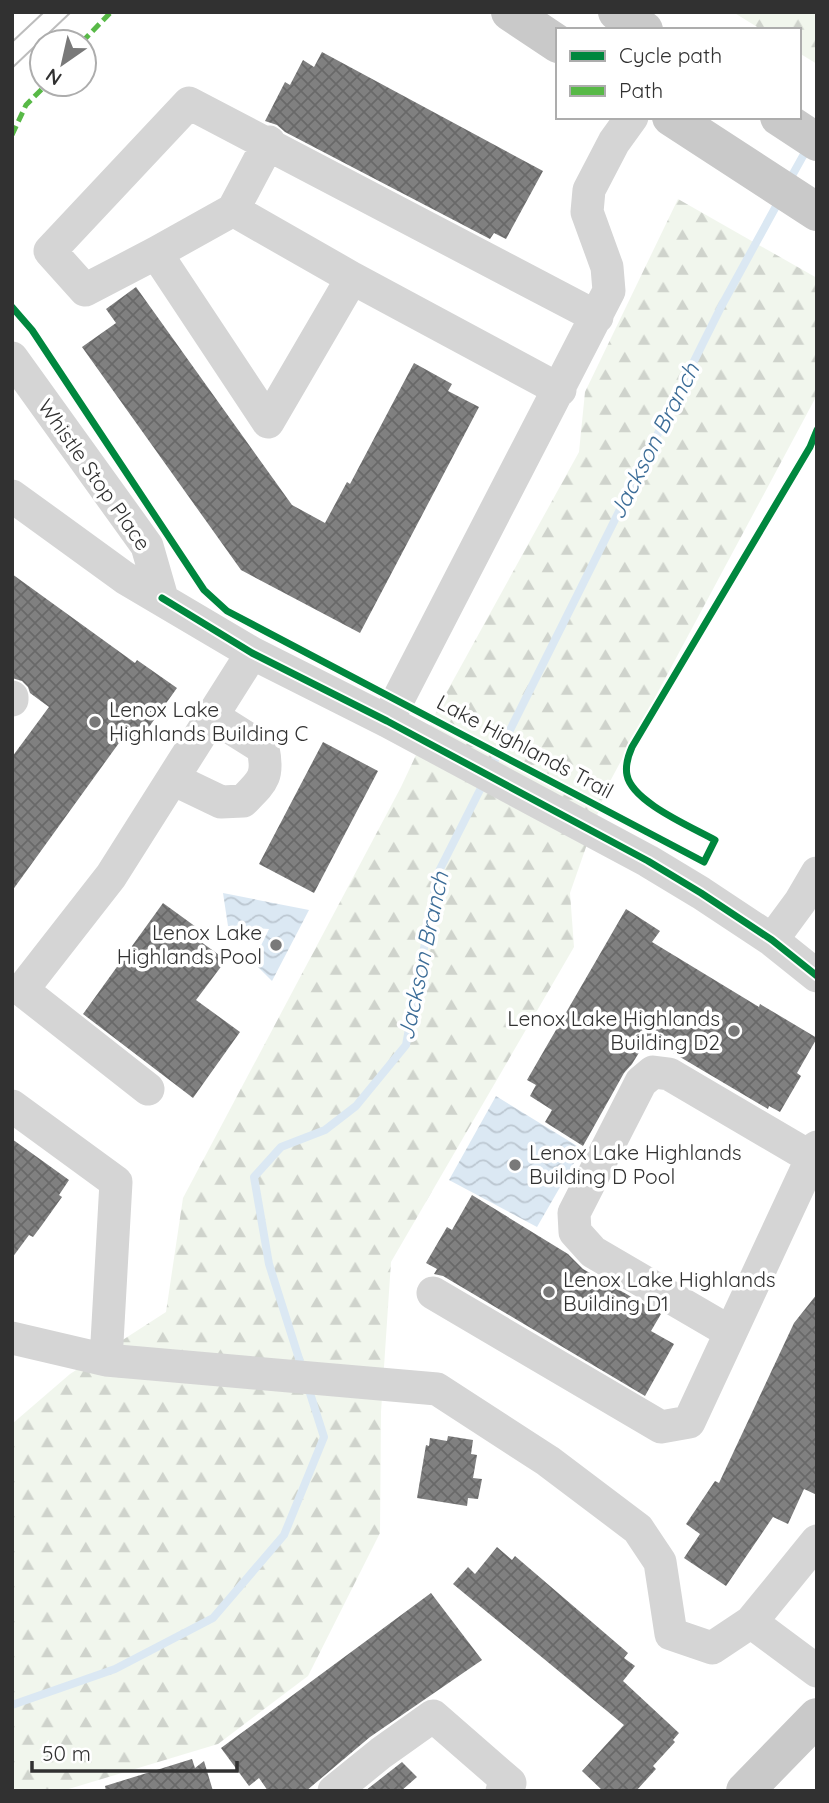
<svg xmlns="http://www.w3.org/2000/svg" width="829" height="1803" font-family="Quicksand,sans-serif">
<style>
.forest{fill:url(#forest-firs)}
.water{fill:url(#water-waves)}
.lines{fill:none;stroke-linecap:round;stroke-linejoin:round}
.stream{stroke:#dbe8f3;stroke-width:8}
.building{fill:url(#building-cross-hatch)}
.minor{stroke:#d5d5d5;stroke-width:33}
.major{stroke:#c9c9c9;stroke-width:38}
.tram{stroke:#bdbdbd;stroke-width:2}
.quiet{stroke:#58b947;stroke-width:5;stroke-dasharray:10 5;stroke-linecap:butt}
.cycleway-casing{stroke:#fff;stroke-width:11}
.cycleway{stroke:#00873e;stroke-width:7}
.poi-dot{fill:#797979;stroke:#fff;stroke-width:2.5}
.labels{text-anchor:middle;stroke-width:7;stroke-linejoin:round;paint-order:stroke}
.street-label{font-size:21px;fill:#313131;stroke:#fff}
.poi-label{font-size:21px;fill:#313131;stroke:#fff;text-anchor:start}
.water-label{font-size:23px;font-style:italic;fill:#3b6c97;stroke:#fff}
</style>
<defs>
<pattern id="forest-firs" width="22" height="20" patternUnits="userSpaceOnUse" patternTransform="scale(1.75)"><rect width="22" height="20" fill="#f1f6ed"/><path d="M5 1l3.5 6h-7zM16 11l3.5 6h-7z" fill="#cfd3cc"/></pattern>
<pattern id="water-waves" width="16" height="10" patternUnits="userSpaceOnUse" patternTransform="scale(1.75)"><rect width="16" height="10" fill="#dbe8f3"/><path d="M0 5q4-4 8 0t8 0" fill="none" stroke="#bcc7d1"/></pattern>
<pattern id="building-cross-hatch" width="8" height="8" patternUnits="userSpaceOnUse" patternTransform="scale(1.75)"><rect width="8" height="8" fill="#808080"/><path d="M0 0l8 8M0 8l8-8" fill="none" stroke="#696969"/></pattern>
</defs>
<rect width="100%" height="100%" fill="#fff"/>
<path class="forest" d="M733,12H817V64L799,53V30H762Z
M678,199L817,278V395L607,787L570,893L574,947L391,1262L381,1412L380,1533L308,1676L218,1744L62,1791H12V1424L70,1374L166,1312L183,1198L401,787L439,706L579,452L585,392Z"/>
<path class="water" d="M223,893L309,910L272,981L253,962L269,929L228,926Z
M496,1096L582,1149L537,1227L449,1180Z"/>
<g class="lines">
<path class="stream" d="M789,181L808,147
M491,768L722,305L780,199
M302,1368L269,1264L254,1177L281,1147L325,1130L356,1106L406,1045L438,873L484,782
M12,1705L115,1669L213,1618L284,1535L324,1437L308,1387"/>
</g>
<path class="building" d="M322,52L543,171L506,239L494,233L490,239L285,132L277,125L265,121L285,82L290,85L303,60L314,67Z
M136,287L292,505L325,523L347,482L350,484L414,363L452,384L448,391L479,407L360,633L241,570L82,347L116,323L106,309Z
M12,574L135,663L137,660L177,688L136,745L124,736L12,891V757L49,707L30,693L28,687L22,681L12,678Z
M323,742L378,771L314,893L259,864Z
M163,903L196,927L190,934L226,960L196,1000L240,1032L193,1098L83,1014Z
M626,909L660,931L652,942L759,1007L760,1004L817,1038L797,1073L801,1076L780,1112L769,1106L768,1109L648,1038L632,1064L624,1073L583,1146L545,1122L552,1110L530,1096L536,1085L527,1080Z
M12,1139L69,1180L59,1195L62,1197L42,1225L33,1237L29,1235L12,1258Z
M472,1195L568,1254L583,1269L661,1314L651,1331L674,1344L645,1396L443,1276L434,1274L437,1269L426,1263L447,1227L452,1230Z
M817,1294V1495L804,1489L788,1524L773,1517L726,1586L684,1558L700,1534L686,1524L715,1481L719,1483L794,1323Z
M448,1436L473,1440L471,1454L477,1455L473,1478L482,1479L478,1499L468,1498L467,1506L417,1498L426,1445L429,1446L430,1438L447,1441Z
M497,1547L512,1560L515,1556L628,1653L624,1658L635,1666L623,1681L679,1733L673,1740L675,1742L653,1766L656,1769L636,1791H603L582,1771L624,1725L453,1584L468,1567L475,1574Z
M431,1593L482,1660L370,1737L306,1791H268L259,1778L249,1786L221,1748Z
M192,1759L195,1768L204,1761L213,1791H106L105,1786Z
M402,1762L417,1777L401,1791H365Z"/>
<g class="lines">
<path class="minor" d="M233,210L269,142
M156,253L233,210L352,278
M12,358L147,546L162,598
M560,390L352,278L268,422L156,253L85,290L50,251L189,103L597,317
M12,496L125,578L252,653L387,721L648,861L701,893L772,940L817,976
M12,697V700
M387,721L609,291L607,267L587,212L589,190L614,142L632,117
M173,779L221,802L243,801C263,781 269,777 263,748L212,716
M772,940L800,902L817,873
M148,1089L22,990L111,876L252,653
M12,1106L116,1182L106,1360L437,1389L548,1461L638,1529L660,1562L671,1634L712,1648L751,1622L817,1671
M433,1293L661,1427L689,1422L817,1147
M730,1332L593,1252L575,1232L574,1213L641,1082L653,1072L669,1074L812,1158
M12,1338L106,1360
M751,1622L817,1541
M334,1791L381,1753L433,1716L510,1783L502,1791"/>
<path class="major" d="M510,12L558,44
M617,12L644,30
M671,117L817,212
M779,117L817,142
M745,1791L817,1717"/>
<path class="tram" d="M12,42L44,12
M12,68L71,12"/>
<path class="quiet" d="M82,42L111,12
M12,135L26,105L47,84"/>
<g class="cycleway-casing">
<path id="cycleway" d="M12,307L32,330L204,590L227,611L704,862L715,840C692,827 632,802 627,775C625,765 628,756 632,747L810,447L817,430
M162,598L252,653L387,721L648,861L701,893L772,940L817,976"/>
</g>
<use href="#cycleway" class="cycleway"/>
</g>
<g class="poi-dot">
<circle cx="95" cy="722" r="7"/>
<circle cx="276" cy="945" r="7"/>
<circle cx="734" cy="1031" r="7"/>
<circle cx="515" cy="1165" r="7"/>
<circle cx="549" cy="1292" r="7"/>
</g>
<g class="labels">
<g class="street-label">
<text transform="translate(94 475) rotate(55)" y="7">Whistle Stop Place</text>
<text transform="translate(525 747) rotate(28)" y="7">Lake Highlands Trail</text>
</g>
<g class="poi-label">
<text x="109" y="717">Lenox Lake<tspan x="109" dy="24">Highlands Building C</tspan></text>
<text x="262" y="940" text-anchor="end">Lenox Lake<tspan x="262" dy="24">Highlands Pool</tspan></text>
<text x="720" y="1026" text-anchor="end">Lenox Lake Highlands<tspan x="720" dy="24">Building D2</tspan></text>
<text x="529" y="1160">Lenox Lake Highlands<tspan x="529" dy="24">Building D Pool</tspan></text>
<text x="563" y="1287">Lenox Lake Highlands<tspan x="563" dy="24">Building D1</tspan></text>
</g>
<g class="water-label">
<text transform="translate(654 441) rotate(-63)" y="8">Jackson Branch</text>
<text transform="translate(423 956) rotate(-78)" y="8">Jackson Branch</text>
</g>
</g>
<rect width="829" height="1803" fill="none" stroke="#313131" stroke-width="28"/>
<rect x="556" y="28" width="245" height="91" fill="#ffffff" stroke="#adadad" stroke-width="2"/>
<rect x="570" y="51" width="35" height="10" fill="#00873e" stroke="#adadad" stroke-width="2"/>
<text x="619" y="63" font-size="21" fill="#313131">Cycle path</text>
<rect x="570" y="86" width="35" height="10" fill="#58b947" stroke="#adadad" stroke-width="2"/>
<text x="619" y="98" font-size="21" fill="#313131">Path</text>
<g transform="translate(63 63) rotate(214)"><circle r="33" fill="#ffffff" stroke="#adadad" stroke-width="2"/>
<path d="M0-5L12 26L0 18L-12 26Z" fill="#797979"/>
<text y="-10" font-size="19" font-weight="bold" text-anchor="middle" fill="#313131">N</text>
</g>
<path d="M32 1761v10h205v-10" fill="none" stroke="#313131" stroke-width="3.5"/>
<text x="42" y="1761" font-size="21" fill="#313131" stroke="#ffffff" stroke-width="5" paint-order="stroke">50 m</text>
</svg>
